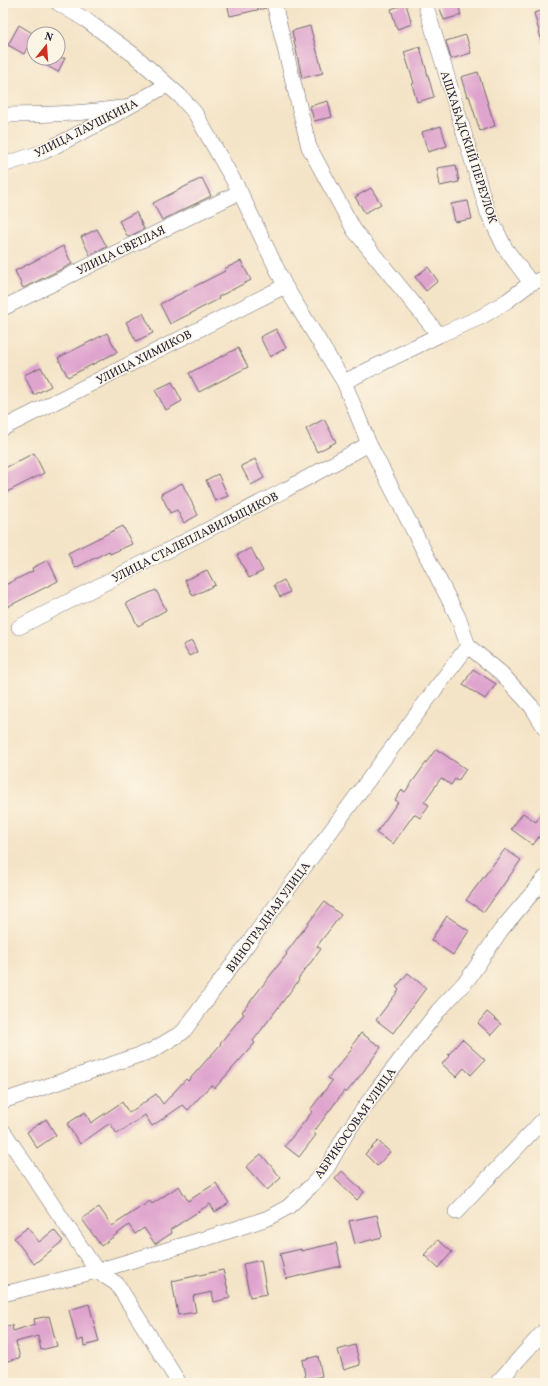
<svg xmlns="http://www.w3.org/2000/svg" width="548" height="1386" font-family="Vollkorn,serif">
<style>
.building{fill:#dfa4ce}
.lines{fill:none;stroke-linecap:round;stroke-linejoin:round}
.minor-casing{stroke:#6c666c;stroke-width:16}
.minor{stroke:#fff;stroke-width:15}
.labels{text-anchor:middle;stroke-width:3;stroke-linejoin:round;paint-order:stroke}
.street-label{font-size:12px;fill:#22223b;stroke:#fcf5e5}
</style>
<rect width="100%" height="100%" fill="#fcf5e5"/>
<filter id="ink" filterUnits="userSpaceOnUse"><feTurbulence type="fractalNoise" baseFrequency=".025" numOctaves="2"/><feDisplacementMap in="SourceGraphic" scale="8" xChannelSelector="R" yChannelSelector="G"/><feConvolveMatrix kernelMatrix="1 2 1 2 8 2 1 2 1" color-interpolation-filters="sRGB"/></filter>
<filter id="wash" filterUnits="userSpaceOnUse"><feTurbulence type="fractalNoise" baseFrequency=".012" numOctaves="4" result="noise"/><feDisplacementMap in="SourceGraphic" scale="16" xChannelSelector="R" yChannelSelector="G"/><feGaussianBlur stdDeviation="0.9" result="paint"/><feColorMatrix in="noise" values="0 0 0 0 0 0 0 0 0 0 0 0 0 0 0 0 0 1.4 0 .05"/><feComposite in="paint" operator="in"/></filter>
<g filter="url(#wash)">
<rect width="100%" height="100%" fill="#f4e4c7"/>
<g id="blocks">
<path class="building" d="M227,3H265L266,8L230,16Z
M438,3H458L461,15L444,20Z
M406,4L412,24L397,29L391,9Z
M545,10V42H542L534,13Z
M19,25L34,34L24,54L8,45Z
M310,26L323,73L302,78L292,31Z
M466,35L471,53L451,59L446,41Z
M420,47L434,97L417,102L412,84L414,83L404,52Z
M33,58H65L58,72Z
M478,72L495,126L480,131L469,96L467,97L461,77Z
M328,101L332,117L314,121L310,106Z
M441,126L447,146L428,152L422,132Z
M456,165L459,182L440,186L437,168Z
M202,178L211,196L162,220L153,203Z
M371,188L381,204L365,213L355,197Z
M468,201L472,219L455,222L451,204Z
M136,212L144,229L128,237L119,221Z
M97,229L107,247L90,255L81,237Z
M63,246L72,264L23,288L15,271Z
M241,261L251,280L218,297L219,299L170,324L160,304L225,271L224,269Z
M428,267L438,281L426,291L415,277Z
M143,313L153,333L136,341L126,322Z
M276,329L286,348L270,357L260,337Z
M107,333L117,352L68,377L58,358Z
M238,348L248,367L199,392L189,373Z
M41,367L51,386L34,395L24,375Z
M172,382L182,401L166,410L155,390Z
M324,419L336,442L317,452L306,429Z
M34,453L44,473L3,494V469Z
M255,459L264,478L251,485L241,466Z
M218,474L228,496L215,501L206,480Z
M182,483L198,515L184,523L177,510L170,513L161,494Z
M123,526L132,544L110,554L109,551L75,568L68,553Z
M251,548L263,571L249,578L237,555Z
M48,560L58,581L7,607L3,599V586L33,571L32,568Z
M207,570L215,585L193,596L185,580Z
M284,580L290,592L280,597L274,585Z
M156,590L166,610L138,626L126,603Z
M192,641L197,652L189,656L183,645Z
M473,669L496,684L485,699L463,685Z
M436,749L466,769L458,781L455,779L451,785L441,778L424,802L429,805L420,818L414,814L393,844L376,833L398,802L395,800L402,790L405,792Z
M545,808V828L533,845L511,829L523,813L536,822Z
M505,849L521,860L484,912L466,900Z
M324,902L341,915L317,946L321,949L298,979L299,980L253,1041L255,1043L215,1088L211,1085L188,1110L183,1105L152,1126L145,1115L117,1134L110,1123L80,1144L67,1124L85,1112L91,1123L122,1102L129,1113L156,1094L163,1104L186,1079L188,1081L221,1044L220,1043L244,1014L242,1012L287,954L286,953Z
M447,916L469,931L453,955L431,940Z
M408,973L426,988L393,1033L376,1020L399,990L396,987Z
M487,1012L501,1024L491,1035L478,1023Z
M361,1033L381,1047L363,1072L346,1093L344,1091L313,1133L316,1135L299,1157L285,1146L312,1112L310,1110L332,1081L328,1078L353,1048L351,1047Z
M462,1039L485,1060L471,1075L464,1068L456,1077L442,1064L449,1056L448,1055Z
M46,1119L56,1135L37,1148L27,1132Z
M378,1141L390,1152L377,1166L365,1154Z
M261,1154L281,1178L267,1190L246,1167Z
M342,1171L364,1192L357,1200L335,1179Z
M216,1183L229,1203L215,1212L210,1204L170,1230L172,1233L155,1244L144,1228L135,1234L129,1225L101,1246L82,1219L99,1207L112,1226L150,1201L152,1204L179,1186L188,1201Z
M377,1215L382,1237L355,1244L349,1221Z
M28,1227L39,1242L54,1230L63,1241L34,1264L14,1238Z
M438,1240L452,1252L438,1268L424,1255Z
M336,1243L341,1266L286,1279L280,1254L301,1249V1251Z
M261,1260L267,1294L250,1297L243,1264Z
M223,1270L230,1298L214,1302L212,1292L193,1296L196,1312L178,1315L172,1281Z
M89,1304L99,1342L84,1346L83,1339L77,1341L69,1310Z
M49,1316L57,1346L41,1350L38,1336L16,1342L20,1358L3,1362V1327L12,1325L13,1331L35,1324L34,1319Z
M355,1345L360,1365L344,1370L338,1350Z
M318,1356L322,1376L306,1380L302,1360Z"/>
</g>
</g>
<g filter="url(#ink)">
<use href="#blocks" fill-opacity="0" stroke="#6c666c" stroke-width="1"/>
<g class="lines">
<g class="minor-casing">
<path id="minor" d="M58,3L86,20L134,55L180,96L195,113L240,192L285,286L344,382L369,444L458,617L468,646L501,673L532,707L545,728
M274,3L309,147L354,230L439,335
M425,3L488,213L505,248L531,283
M3,115C42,115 82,114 121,108
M3,165L43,152L98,124L167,85
M3,308L240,192
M344,382L439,335L481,317L507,301L531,283L545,278
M3,428L285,286
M19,627L285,490L369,444
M3,1101L151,1051L183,1032L433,692L468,646
M3,1131L97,1271L117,1284L179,1383
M456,1212L545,1118
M3,1294L97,1271L217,1235L268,1218L288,1207L311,1186L327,1168L346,1134L376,1091L438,1011L468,979L501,930L545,878
M497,1383L545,1330"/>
</g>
<use href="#minor" class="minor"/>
</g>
</g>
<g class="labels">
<g class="street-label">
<text transform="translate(86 128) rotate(-27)" y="4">УЛИЦА ЛАУШКИНА</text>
<text transform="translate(469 147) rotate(72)" y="4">АШХАБАДСКИЙ ПЕРЕУЛОК</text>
<text transform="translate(121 250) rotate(-26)" y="4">УЛИЦА СВЕТЛАЯ</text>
<text transform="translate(144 357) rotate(-27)" y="4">УЛИЦА ХИМИКОВ</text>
<text transform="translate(195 537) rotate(-27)" y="4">УЛИЦА СТАЛЕПЛАВИЛЬЩИКОВ</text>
<text transform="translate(268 917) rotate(-54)" y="4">ВИНОГРАДНАЯ УЛИЦА</text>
<text transform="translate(355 1123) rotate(-55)" y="4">АБРИКОСОВАЯ УЛИЦА</text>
</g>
</g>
<rect width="548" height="1386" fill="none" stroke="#fcf5e5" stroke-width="16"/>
<g transform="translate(46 46) rotate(17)"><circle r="19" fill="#fcf5e5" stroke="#a5a1a1"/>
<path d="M0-3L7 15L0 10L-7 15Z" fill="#c8321e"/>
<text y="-6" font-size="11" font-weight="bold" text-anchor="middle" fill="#22223b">N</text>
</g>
</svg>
